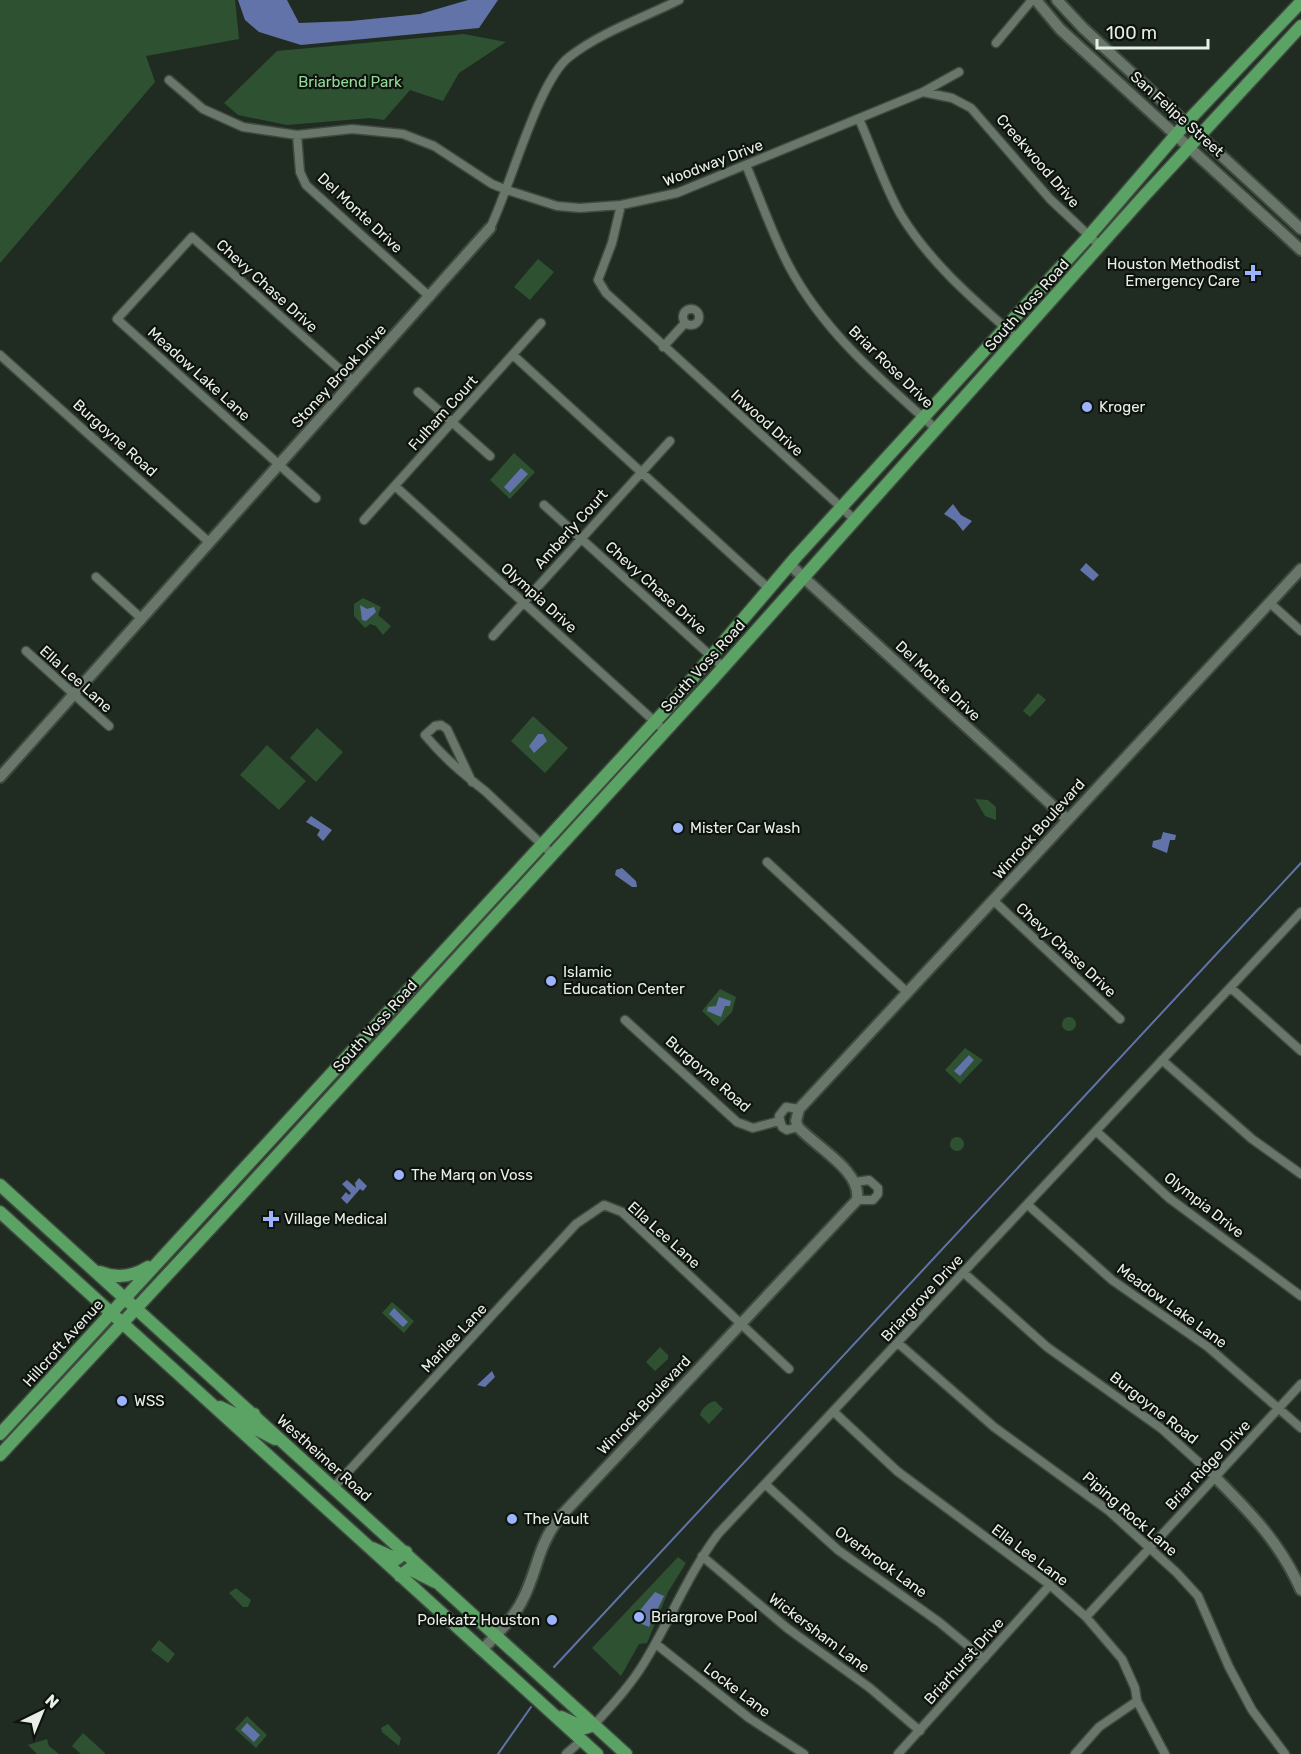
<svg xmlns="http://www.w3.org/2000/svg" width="1301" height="1754" font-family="Rubik,sans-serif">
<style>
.green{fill:#2e5231}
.water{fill:#6173a8}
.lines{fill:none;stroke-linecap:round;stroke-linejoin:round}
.stream{stroke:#6173a8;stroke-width:2}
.street-casing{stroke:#3f493f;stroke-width:11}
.secondary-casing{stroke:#3f493f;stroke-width:14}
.primary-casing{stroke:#3f493f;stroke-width:15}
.street{stroke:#69776a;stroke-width:8}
.secondary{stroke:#69776a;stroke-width:10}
.primary{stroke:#5ba364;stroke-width:12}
.poi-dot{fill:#9cb4fd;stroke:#0e130e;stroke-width:2}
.labels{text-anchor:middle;stroke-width:4.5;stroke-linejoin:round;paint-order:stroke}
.park-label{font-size:15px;fill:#94db99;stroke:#0e130e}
.street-label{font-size:15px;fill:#e8efe8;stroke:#0e130e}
.poi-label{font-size:15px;fill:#e8efe8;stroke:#0e130e;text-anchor:start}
</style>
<rect width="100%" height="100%" fill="#202c21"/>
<path class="green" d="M0,0H235L239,39L146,56L155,82L0,263Z
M464,34L506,42L459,73L443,101L410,90L384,120L370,118L287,125L238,115L224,103L277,51Z
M538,259L554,272L530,300L514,287Z
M514,453L535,472L510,499L490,480Z
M363,598L381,607L378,615L391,626L383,635L376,626L370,624L365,628L354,616V604Z
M1038,693L1046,700L1030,717L1023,711Z
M533,716L568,748L545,773L511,741Z
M317,728L343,752L316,782L290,758Z
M267,745L306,781L279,810L240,775Z
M975,799L988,800L996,807V820L985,816Z
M720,989L736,997L732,1012L718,1026L702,1011Z
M1062 1024a7 7 0 1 1 14 0a7 7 0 1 1-14 0Z
M965,1048L983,1060L960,1084L945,1070Z
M950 1144a7 7 0 1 1 14 0a7 7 0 1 1-14 0Z
M392,1302L414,1321L404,1333L382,1313Z
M660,1347L668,1355V1359L655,1371L646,1362Z
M715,1401L723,1409L709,1424L700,1415C701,1409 709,1402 715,1401Z
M678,1557L686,1563L668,1592L647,1643L639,1644L621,1676L592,1648Z
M236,1588L251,1600L248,1607H243L229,1593Z
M159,1640L175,1654L168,1663L151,1650Z
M247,1716L267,1735L256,1748L235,1729Z
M388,1724L401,1738L399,1746L382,1732L381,1728Z
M83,1733L105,1753V1754H81L72,1746Z
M47,1739L49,1746L59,1754H37L28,1745Z"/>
<path class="water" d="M238,0H287L299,23L351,21L420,14L468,0H498L479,28L301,45L259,32L245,20Z
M521,468L528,474L510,493L504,487Z
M953,504L961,515L972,521L963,531L955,521L944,514Z
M1086,563L1099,575L1093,581L1080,570Z
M360,605L367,609L374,607L376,612L366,621L362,620Z
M538,734H543L547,741L534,753L529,746Z
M311,816L332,830L323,841L317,835L320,830L306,822Z
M1163,832L1176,835L1175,840H1170L1167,853L1152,847L1153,841L1161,839Z
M622,868L636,881L637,887H632L615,875L616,870Z
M719,997L731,1001L730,1006H725L721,1017L707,1011L708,1007L716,1006Z
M969,1055L974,1060L960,1076L954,1071Z
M359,1178L367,1186L363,1191L360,1189L347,1204L341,1198L346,1192L349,1195L351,1193L342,1184L347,1180L356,1188L355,1183Z
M394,1308L408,1322L403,1327L389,1314Z
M492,1371L495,1377L485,1387L477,1385Z
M655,1592L664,1596L649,1627L637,1622L636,1615Z
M247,1723L260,1735L254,1742L241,1730Z"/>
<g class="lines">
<path class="stream" d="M554,1667L1301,863
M498,1754L531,1707"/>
<g class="street-casing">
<path id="street" d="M996,43L1032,0
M169,80L203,109L243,127L297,135L352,129L403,134L434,146L492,184L507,190L557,206L580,208L621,205L677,193L923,92L959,72
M923,92L952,98L971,108L1050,199L1100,246
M859,119C873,150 884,186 901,215C931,264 975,301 1017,338
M297,135L300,172L306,185L430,297
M746,165C760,198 772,234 789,266C823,331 881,380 935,428
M621,205L612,243L598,280L606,293L854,519
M490,228C510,188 538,81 569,57C601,32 643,18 679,0
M683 317a8 8 0 1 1 16 0a8 8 0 1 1-16 0Z
M663,347L685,323
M0,355L210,543
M513,355L768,588
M418,392L490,456
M395,486L664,730
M316,498L117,319L192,237L354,382
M544,505L723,667
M364,520L541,323
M96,577L142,619
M1270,603L1301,631
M493,636L670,441
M26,651L109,726
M472,782L447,729L441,725L435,726L425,735C443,757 462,773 485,791L552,854
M767,862L908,993
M994,901L1120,1019
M1231,988L1301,1051
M625,1020L737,1122L753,1128L779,1121
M1162,1060L1252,1139L1301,1174
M798,1127L787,1130L782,1127L779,1116L786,1107L799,1109
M1096,1131L1169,1198L1301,1296
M855,1182L869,1180L878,1188V1194L873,1200H857
M1028,1205L1112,1280L1208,1347L1301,1428
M964,1273L1047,1347L1162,1429L1215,1477
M898,1343L994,1427L1109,1511L1177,1573L1198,1596L1229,1667L1252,1710L1285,1754
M834,1412L897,1471L1050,1585L1086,1617L1122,1659L1135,1688L1137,1701L1165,1754
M765,1484L838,1550L939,1622L984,1659
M334,1487L576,1224L604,1205L622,1212L789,1369
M702,1556L787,1628L870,1688L920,1731
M1086,1617L1301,1384
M656,1644L749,1718L804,1754
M594,1725C612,1705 630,1686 644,1663C670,1621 688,1574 718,1534L1301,912
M566,1754L582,1740
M898,1754L1050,1585
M1075,1754L1099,1727L1137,1701"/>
</g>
<g class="secondary-casing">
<path id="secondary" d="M1036,0L1060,29L1301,250
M1057,0L1083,28L1301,229
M789,564L1067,819
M0,777L490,228
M1215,1477C1250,1512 1281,1544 1301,1590
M483,1649C498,1633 515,1617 524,1597C538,1568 537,1549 558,1519L857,1200C862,1171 816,1147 798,1127L796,1121L799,1109L1301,569"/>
</g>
<g class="primary-casing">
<path id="primary" d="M0,1185L626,1754
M0,1212L597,1754
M100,1272C117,1279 132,1277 148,1267
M220,1407L243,1418L254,1414
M241,1430L250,1426L275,1439
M0,1434L663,713L796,557L1089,236L1187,122L1301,2
M0,1455L220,1218L712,680L1144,196L1301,26
M372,1548L397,1559L406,1552
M400,1576L409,1569L435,1582
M561,1717L585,1728L594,1725"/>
</g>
<use href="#street" class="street"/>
<use href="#secondary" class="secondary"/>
<use href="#primary" class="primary"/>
</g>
<g class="poi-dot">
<path d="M1250 264h6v6h6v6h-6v6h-6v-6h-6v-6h6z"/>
<circle cx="1087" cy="407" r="6"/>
<circle cx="678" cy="828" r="6"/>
<circle cx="551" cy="981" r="6"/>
<circle cx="399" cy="1175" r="6"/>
<path d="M268 1210h6v6h6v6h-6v6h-6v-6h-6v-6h6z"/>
<circle cx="122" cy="1401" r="6"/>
<circle cx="512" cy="1519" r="6"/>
<circle cx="639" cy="1617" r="6"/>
<circle cx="552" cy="1620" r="6"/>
</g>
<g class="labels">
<g class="park-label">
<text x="350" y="87">Briarbend Park</text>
</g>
<g class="street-label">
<text transform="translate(1177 114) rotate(42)" y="5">San Felipe Street</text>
<text transform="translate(1038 161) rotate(49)" y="5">Creekwood Drive</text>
<text transform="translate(713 163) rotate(-21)" y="5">Woodway Drive</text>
<text transform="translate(360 213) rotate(43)" y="5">Del Monte Drive</text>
<text transform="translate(267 286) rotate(42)" y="5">Chevy Chase Drive</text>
<text transform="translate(1027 305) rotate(-48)" y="5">South Voss Road</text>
<text transform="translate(891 367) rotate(44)" y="5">Briar Rose Drive</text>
<text transform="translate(199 374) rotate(42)" y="5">Meadow Lake Lane</text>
<text transform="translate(339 376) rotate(-48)" y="5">Stoney Brook Drive</text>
<text transform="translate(443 413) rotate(-48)" y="5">Fulham Court</text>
<text transform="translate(767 423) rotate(42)" y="5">Inwood Drive</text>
<text transform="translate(115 438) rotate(42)" y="5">Burgoyne Road</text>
<text transform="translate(571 529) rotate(-48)" y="5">Amberly Court</text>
<text transform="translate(656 588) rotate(42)" y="5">Chevy Chase Drive</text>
<text transform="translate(539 598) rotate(42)" y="5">Olympia Drive</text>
<text transform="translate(703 666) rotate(-48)" y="5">South Voss Road</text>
<text transform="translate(76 679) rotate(42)" y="5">Ella Lee Lane</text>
<text transform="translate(938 681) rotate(43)" y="5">Del Monte Drive</text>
<text transform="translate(1039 829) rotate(-48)" y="5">Winrock Boulevard</text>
<text transform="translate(1066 950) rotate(43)" y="5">Chevy Chase Drive</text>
<text transform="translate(375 1026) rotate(-48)" y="5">South Voss Road</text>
<text transform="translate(708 1074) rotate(41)" y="5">Burgoyne Road</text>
<text transform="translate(1204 1205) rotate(38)" y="5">Olympia Drive</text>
<text transform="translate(664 1235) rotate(42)" y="5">Ella Lee Lane</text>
<text transform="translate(922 1298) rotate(-47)" y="5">Briargrove Drive</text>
<text transform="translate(1172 1306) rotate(36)" y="5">Meadow Lake Lane</text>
<text transform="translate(454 1338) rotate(-47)" y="5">Marilee Lane</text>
<text transform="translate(63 1343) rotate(-48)" y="5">Hillcroft Avenue</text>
<text transform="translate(644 1405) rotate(-47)" y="5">Winrock Boulevard</text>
<text transform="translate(1154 1408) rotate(38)" y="5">Burgoyne Road</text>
<text transform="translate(324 1458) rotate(42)" y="5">Westheimer Road</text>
<text transform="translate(1208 1465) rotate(-47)" y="5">Briar Ridge Drive</text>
<text transform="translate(1130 1514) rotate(41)" y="5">Piping Rock Lane</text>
<text transform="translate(1030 1555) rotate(37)" y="5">Ella Lee Lane</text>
<text transform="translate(881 1562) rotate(36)" y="5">Overbrook Lane</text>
<text transform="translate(819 1633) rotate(37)" y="5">Wickersham Lane</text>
<text transform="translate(964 1661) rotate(-48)" y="5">Briarhurst Drive</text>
<text transform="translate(737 1690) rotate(37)" y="5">Locke Lane</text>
</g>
<g class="poi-label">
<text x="1240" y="269" text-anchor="end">Houston Methodist<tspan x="1240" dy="17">Emergency Care</tspan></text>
<text x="1099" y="412">Kroger</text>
<text x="690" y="833">Mister Car Wash</text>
<text x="563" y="977">Islamic<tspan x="563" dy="17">Education Center</tspan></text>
<text x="411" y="1180">The Marq on Voss</text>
<text x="284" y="1224">Village Medical</text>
<text x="134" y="1406">WSS</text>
<text x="524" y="1524">The Vault</text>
<text x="651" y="1622">Briargrove Pool</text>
<text x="540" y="1625" text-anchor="end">Polekatz Houston</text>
</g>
</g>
<g transform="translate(42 1712) rotate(43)" stroke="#0e130e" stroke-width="4.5" paint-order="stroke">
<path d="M0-4.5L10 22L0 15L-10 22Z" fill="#e8efe8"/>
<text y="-9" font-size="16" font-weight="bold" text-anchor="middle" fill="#e8efe8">N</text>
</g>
<path d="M1097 39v9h111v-9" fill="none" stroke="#e8efe8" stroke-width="3"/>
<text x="1106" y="39" font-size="18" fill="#e8efe8" stroke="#0e130e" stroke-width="4.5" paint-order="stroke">100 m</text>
</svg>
